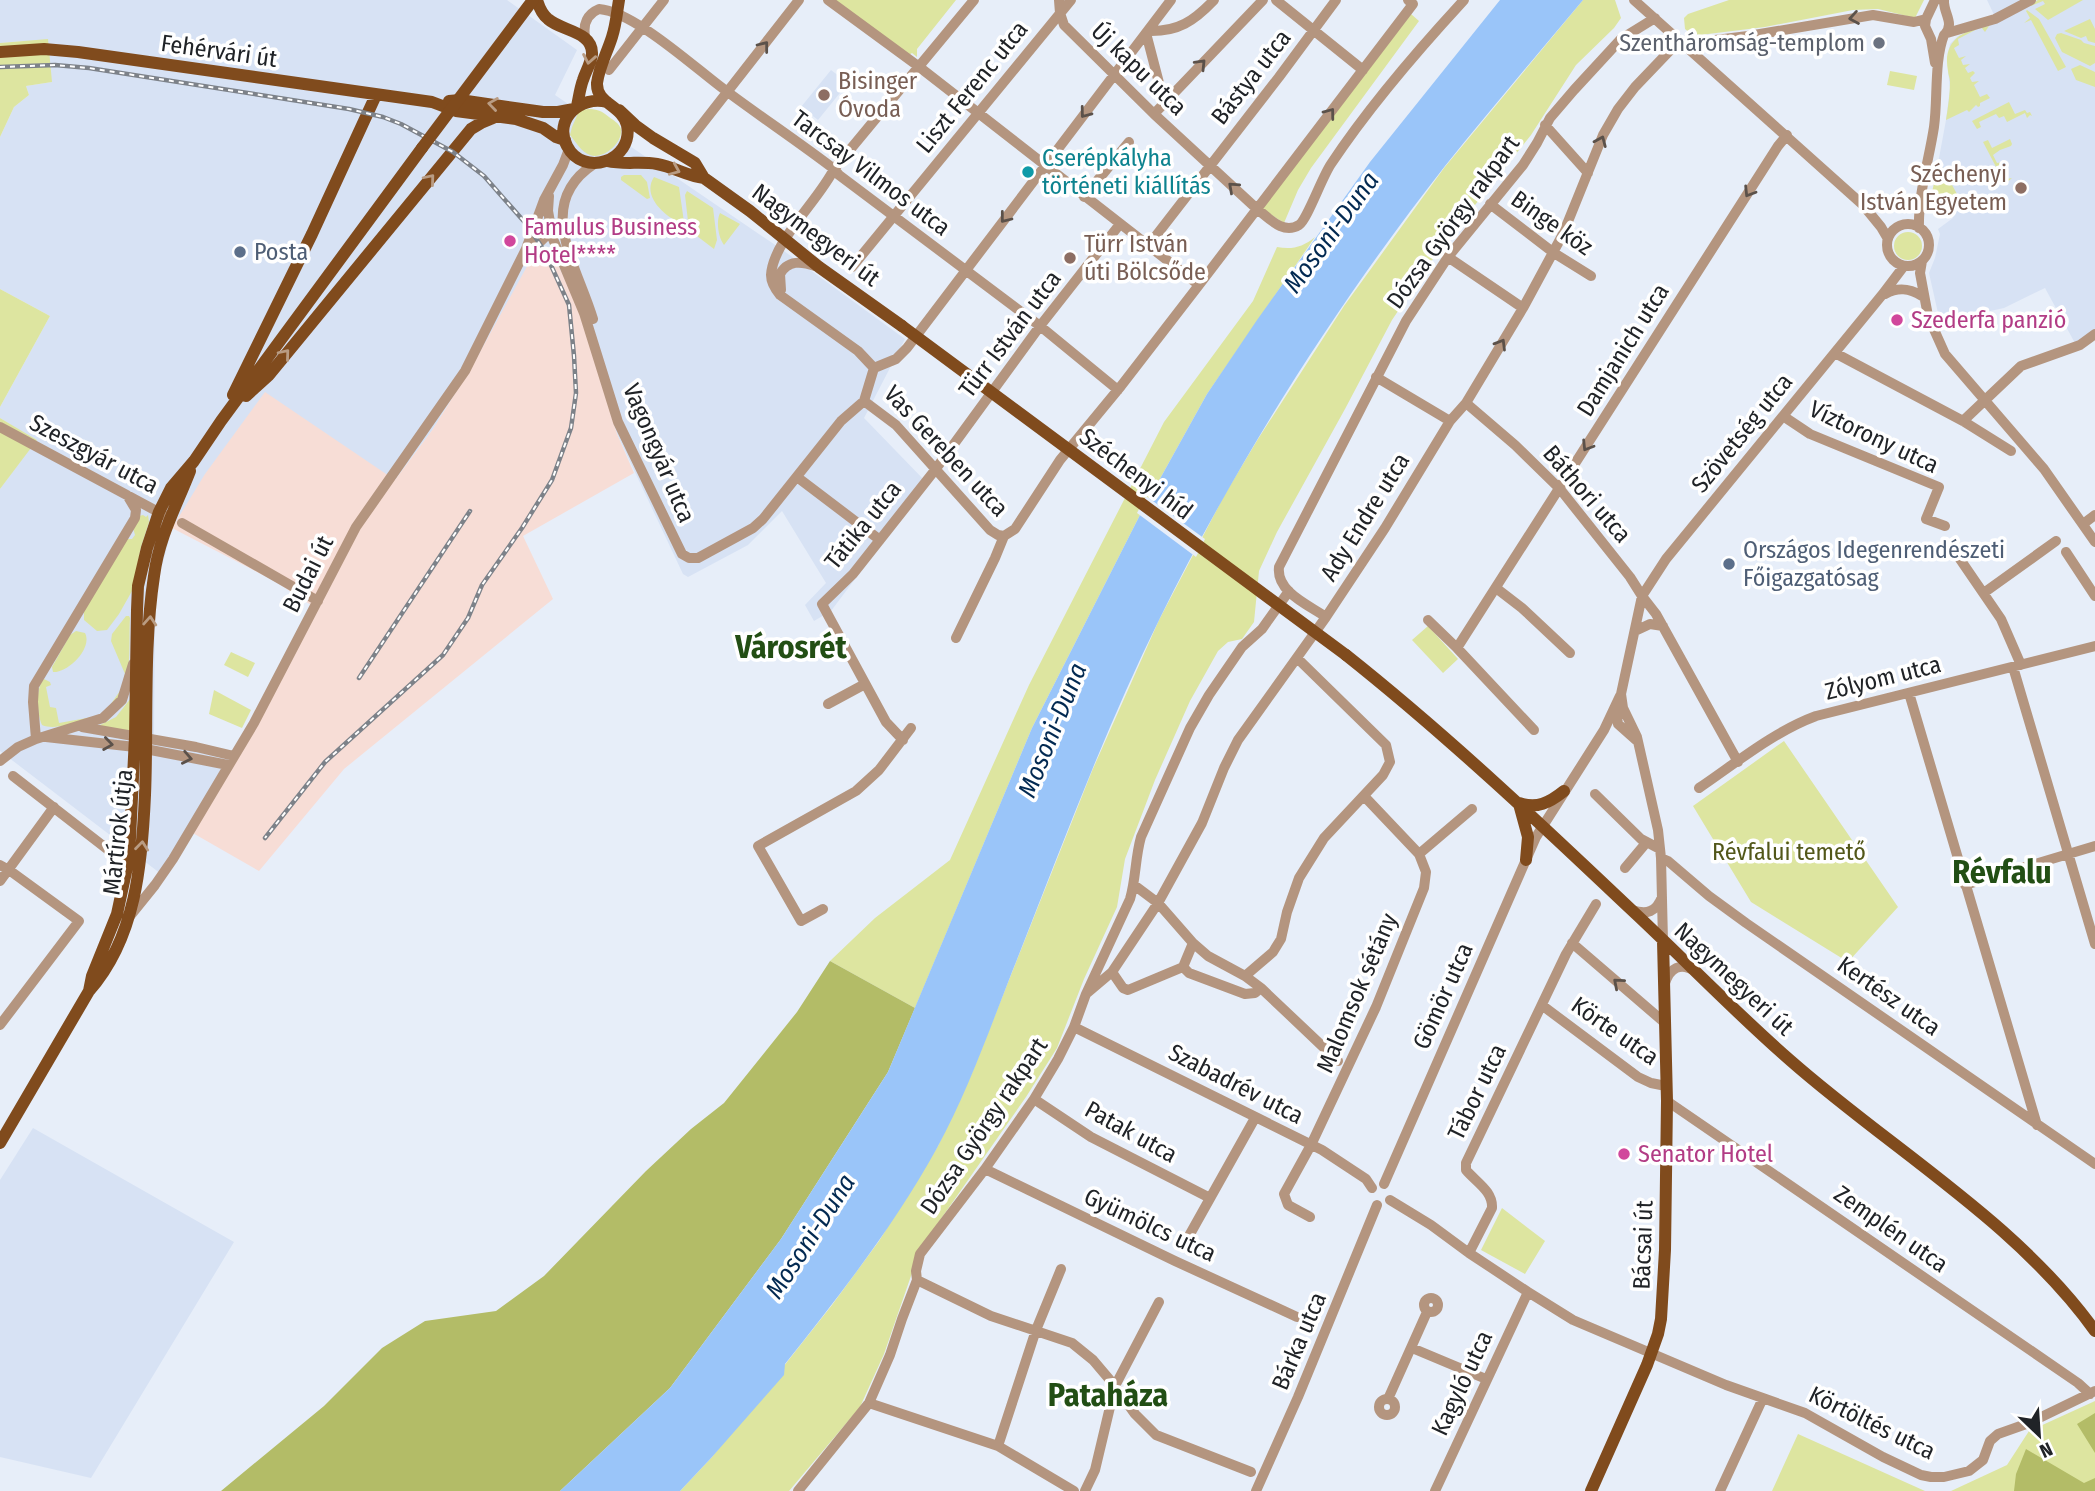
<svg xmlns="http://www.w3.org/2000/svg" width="2095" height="1491" font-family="'Fira Sans Condensed',sans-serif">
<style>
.built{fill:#d7e2f4}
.industrial{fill:#f7ddd6}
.green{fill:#dde5a0}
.forest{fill:#b3bc67}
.water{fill:#9ac5f9}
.pier{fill:#e7eef9}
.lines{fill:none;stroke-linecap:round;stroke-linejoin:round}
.minor{stroke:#b4957f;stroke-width:10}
.major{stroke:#804b1d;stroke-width:12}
.rail-casing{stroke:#7d8289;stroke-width:4.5}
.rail{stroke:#fff;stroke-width:2;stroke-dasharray:5;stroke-linecap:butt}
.major-bridge{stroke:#804b1d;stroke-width:12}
.oneway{stroke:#5b514a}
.oneway2{stroke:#b99c83}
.worship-dot{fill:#6b7280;stroke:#fff;stroke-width:2.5}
.education-dot{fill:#8d6e63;stroke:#fff;stroke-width:2.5}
.culture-dot{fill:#0f9aa8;stroke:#fff;stroke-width:2.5}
.hotel-dot{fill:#d1479c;stroke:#fff;stroke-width:2.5}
.service-dot{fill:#5c6f8a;stroke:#fff;stroke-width:2.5}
.labels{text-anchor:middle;stroke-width:7;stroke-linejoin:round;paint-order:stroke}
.worship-label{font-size:24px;fill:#5b616d;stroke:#fff;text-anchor:end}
.street-label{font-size:24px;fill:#202327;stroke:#fff}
.education-label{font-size:24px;fill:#785e54;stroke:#fff;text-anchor:start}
.culture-label{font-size:24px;fill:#0d838f;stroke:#fff;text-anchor:start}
.hotel-label{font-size:24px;fill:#b23c85;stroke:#fff;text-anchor:start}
.service-label{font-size:24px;fill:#4e5e75;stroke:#fff;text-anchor:start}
.park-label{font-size:24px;fill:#525719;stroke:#fff}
.water-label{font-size:26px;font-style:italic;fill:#022951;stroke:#fff}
.district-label{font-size:32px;font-weight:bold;fill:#224e14;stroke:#fff}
</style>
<rect width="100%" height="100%" fill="#e7eef9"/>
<path class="built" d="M0,0H507L577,50L555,95L784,251L905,339L864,418L927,483L831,611L814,621L805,605L826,583L782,511L748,545L688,577L683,574L617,434L576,301L474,363L433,429L395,480L172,528L161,570L155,607L154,737L237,755L165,877L0,751V489L36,440L0,418V407L50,316L0,289V137L14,107L29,95L26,86L52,82L23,41L0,43Z
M1987,0H2095V332L2076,345L2045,288L2004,308L1940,322L1929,273L1935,258L1940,234L1938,229L1953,218L1950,212L1958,207L1937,169L1946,120L1950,88L1948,70L1949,49L1950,44L1958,36L1996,19Z
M831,70L848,83L818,120L801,107Z
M33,1128L234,1242L91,1478L0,1457V1180Z"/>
<path class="industrial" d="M537,248L551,251L576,301L617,434L634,473L523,536L553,599L344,769L259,871L191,832L317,609L276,582L172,528L205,474L265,392L395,480L433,429L474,363Z"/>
<path class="green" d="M835,0H956L917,49V57L912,53L909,55Z
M1583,0H1615L1621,18L1614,28L1576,65L1531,135L1439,250L1392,320L1345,409L1277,532L1259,571L1254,622L1242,639L1228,642L1218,651L1190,701L1155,780L1125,859L1117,907L1084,979L1057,1048L1026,1097L915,1256L912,1273L884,1354L860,1407L789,1491H680L712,1457L832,1305L879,1241L938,1146L972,1073L1092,771L1159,620L1225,494L1258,439L1344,306L1444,168Z
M1729,0H1924L1915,18L1878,9L1853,10L1765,27L1700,35L1690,33L1685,29L1684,18L1688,14Z
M2038,0H2083L2048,20L2035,9L2045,4L2043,1L2031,6L2030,5Z
M2027,10L2039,19L2066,67L2058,71L2031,20L2024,23L2030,18L2026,11Z
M1411,14L1419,21L1311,168L1298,190L1284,223L1262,209Z
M2090,19L2095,29V43L2088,41L2086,36L2081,38L2064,31Z
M1989,26L1985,32L1981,27L1958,39L1959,45L1954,48L1959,58L1966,56L1961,60L1963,65L1970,64L1965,68L1968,73L1973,71L1975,73L1970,78L1972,82L1979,81L1974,85L1980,97L1987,94L1990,98L1980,103V106L1978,107L1976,105L1969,112L1967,110L1946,120C1948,107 1950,94 1950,82C1950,78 1948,74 1948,71C1942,40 1963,30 1989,26Z
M2061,33L2081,40L2084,43L2095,46V63L2090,66L2062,52L2055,38L2057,34Z
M48,39L52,82L26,86L29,95L14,107L0,137V43Z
M2080,65L2095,72V87L2076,80L2071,69Z
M1890,71L1917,76L1914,90L1887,85Z
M2009,102L2015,114L2025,110L2027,113L2030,112L2032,116L2030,115L2027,118L2025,113L2007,122L2004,116L1999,118L1996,114L1979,122L1981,127L1977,129L1972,121Z
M588,109C597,109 602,111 609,117C613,120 619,123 621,129C623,143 603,160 590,155C581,152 576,142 570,135L572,127L579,111Z
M2010,139L2012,144L2011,146L2000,150L1993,155L1997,163L2002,162L1999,166L2001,170L2006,169L2002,172L2006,179L2012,178L2005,184L1983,142L1988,140L1992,148Z
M1942,167L1962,203V207L1952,212L1948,208L1951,205L1943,197L1935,192L1931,197L1937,169Z
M624,175H641L647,182L650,198L647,199L621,180V177Z
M654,177L679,187L684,222L682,224C666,217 641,197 654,177Z
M687,191L713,208L717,240L714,249L689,230L685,195Z
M720,213L740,224L724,245C718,237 716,221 720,213Z
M1894 246a14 14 0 1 1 28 0a14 14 0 1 1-28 0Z
M1315,237L1207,394L1141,513L1032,728L915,1008L830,961L875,918L950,860L1029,685L1164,422L1253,301L1277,247C1292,250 1303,247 1315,237Z
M0,289L50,316L0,407Z
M0,418L37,440L0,489Z
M143,515L146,517L148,515L149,522L141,547L132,591L119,614L107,630L97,631L84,620V611L125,539H132L135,535L133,528L139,516Z
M126,616H129L130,618C128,649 136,701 101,717C94,720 87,721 80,722C68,724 54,730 42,725C37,714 35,688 44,679L50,682L51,685L46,687L50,707L56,708L59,723L98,716L106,711L122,688L125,674L111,641L112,634Z
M1428,626L1458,659L1443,673L1412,640Z
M76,631L85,633C93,648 68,673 53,672L52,667L70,635Z
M231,652L255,663L248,677L224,665Z
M214,690L251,710L242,728L209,714Z
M131,698L130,731L98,726L116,717Z
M1784,741L1898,907L1848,962L1751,902L1693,806Z
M1502,1208L1545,1241L1525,1274L1481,1250Z
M2095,1401V1491H1951L2007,1465L2029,1431Z
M1798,1434L1925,1491H1772Z"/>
<path class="forest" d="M830,961L915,1008L888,1072L781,1239L670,1388L560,1491H221L324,1406L382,1348L425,1321L496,1311L544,1276L646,1171L691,1129L724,1103L797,1012Z
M2095,1413V1453L2077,1424Z
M2026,1449L2084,1483L2095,1478V1491H2014L2016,1474Z"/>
<path class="water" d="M1500,0H1583C1537,55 1490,110 1445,166C1336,305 1238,460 1160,618C1103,733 1059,854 1012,972C989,1031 967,1093 937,1148C894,1226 840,1295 785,1364L784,1375L712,1457L680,1491H560L670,1388L781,1239L888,1072L1032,728L1141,513L1207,394L1257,320L1370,162Z"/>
<path class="pier" d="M1146,496L1205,539L1196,557L1137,513Z"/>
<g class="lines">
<path class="minor" d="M828,0L918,66L1199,285
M1059,0L1060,13L1064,25L1154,114L1257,209C1269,218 1283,235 1299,225C1307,220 1322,177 1331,164C1370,105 1417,51 1464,0
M1276,0L1363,70
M1634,0L1863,205L1881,227L1888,239
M1944,0C1943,13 1955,23 1945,34
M1148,31C1178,32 1194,21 1214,0
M1146,33L1164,102
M1947,33L1995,19L2031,0
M585,36C583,24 587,14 599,9C636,12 698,71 729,93C764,119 800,143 834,169L839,175L1040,326L1118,390
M1683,44L1748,36L1873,15L1914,22L1926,19
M1935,63L1931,39L1925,26L1926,19L1935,0
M609,70L664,0
M1154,114L1263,0
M1545,125L1588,173
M692,137L799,0
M549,196L548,211L553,239L584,313L618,422L682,554L689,558H698L753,528L763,519L841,421L864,401
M1084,197L1129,142
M1490,204L1554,253L1591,276
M1887 245a21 21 0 1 1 42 0a21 21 0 1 1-42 0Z
M1919,228C1918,194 1929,160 1934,127C1938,98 1934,61 1944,35
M1148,246L1279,77L1336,0
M526,249L541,241L553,229
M1448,257L1523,308
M1922,261L1920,273L1928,316L1945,354L2044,469L2095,542
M852,267L1071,0
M781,290L780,274C788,260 801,261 815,266
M1885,294C1898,287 1909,288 1922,296
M593,319C577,265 533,204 594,164
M1835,353L1963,421L2011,451
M874,368L858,351L780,295C775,289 771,283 771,275C773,241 819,200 834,169L974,0
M874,368L896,359L907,348L1171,0
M1376,377L1450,421
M864,401L896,425L990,530L998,535L1004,536
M864,401L874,368
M1466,403L1515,445L1560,489L1630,577L1642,596L1656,614L1738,762
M1783,416L1810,434L1939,487L1926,519L1945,526
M1963,421L2021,366L2080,345L2095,334
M0,427L164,515
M797,477L880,540
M182,523L318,601
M2083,524L2095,515
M1951,546L2001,619L2021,665
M2066,552L2095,596
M1496,588L1522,608L1570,653
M1985,592L2056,541
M1326,617C1309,605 1276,592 1279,567L1406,321L1448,257L1523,165L1537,143L1550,118L1574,90L1621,39L1655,18
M1428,620L1457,648
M1635,631L1650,624L1663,626
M956,638L995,558L1004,536L1015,529L1060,460L1121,386L1199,285L1413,4L1408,0
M2013,667L2095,944
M1909,693L2037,1125
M828,704L865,684
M1616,709L1618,724L1636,740
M82,727L196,747L234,756
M1534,730L1457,648L1778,146L1787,135
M46,737L135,747L228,765
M36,739L33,702L34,686L135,518L136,510L127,495
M903,740L886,722L822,604L853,574L935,470L1040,326L1120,224
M0,761L18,747L36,739L103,718L122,700L133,664
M13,776L111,852
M1699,788C1736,763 1773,732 1816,716L2095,646
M1595,794L1641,839L1660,849
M1419,854L1472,809
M1661,858L1668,861L1709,896L1746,923L2095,1164
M0,865L9,870L79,921L0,1025
M1625,868L1646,843
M0,881L54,807
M1134,885L1158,903L1193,943L1208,956L1245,976L1261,988L1338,1061
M1965,885L2095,846
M823,909L801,921L758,846L856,791L879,770L911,728
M1632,910C1647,915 1656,912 1662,897
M130,916L155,885L173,859L254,723L356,527L465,371L526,249L544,200L563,165L569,149
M1663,941L1661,858L1658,830L1637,737L1623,708L1621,694L1642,596L1666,559L1882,295L1904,266
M1572,943L1665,1023
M1183,967L1193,943
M1112,972L1123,988L1128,990L1183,967L1189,973L1245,994L1255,993L1261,988
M1245,976L1273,952L1281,939L1287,912L1299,878L1324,838L1383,775L1390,762L1386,745L1297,658
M1665,983C1670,968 1680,962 1695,971
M1086,994L1112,972L1158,903L1202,823L1224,768L1238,740L1326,617L1385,528L1450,421L1466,403L1523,308L1563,234L1603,135L1618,109L1635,87L1679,41
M1543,1006L1638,1077L1651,1083L1666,1086
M1074,1027L1322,1150L1366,1179L1372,1188
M1034,1099L1091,1137L1210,1198
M1667,1101L2078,1383L2090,1394
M985,1169L1175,1261L1297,1317
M1384,1184L1536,837L1604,730L1620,696
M1390,1200L1431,1225L1469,1253L1528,1292L1573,1320L1726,1385L1805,1413L1883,1457L1921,1475L1931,1477H1944L1969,1471L1983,1460L1990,1441L1998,1434L2029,1423L2095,1391
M1310,1217L1288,1205L1284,1194L1311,1145L1376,1007L1424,888L1426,872L1419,854L1364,796
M1185,1243L1255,1118
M1469,1253L1492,1208C1493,1191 1476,1182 1466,1170V1163L1566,954L1596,904
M917,1280L991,1316L1072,1343L1093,1360L1115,1386L1135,1414L1156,1435L1251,1472
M1424 1305a7 7 0 1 1 14 0a7 7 0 1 1-14 0Z
M1412,1348L1486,1379
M1388,1399L1427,1312
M1379 1407a8 8 0 1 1 16 0a8 8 0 1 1-16 0Z
M869,1403L998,1446L1074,1491
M998,1446L1036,1330L1061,1269
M798,1491L869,1403L890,1355L902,1319L917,1280L916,1271L920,1254L985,1169L1034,1099L1058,1059L1074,1027L1086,994L1130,899C1136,879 1135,858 1141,837L1190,728L1209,695L1242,647L1262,629L1289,591
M1085,1491L1095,1470L1115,1386L1159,1302
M1256,1491L1298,1397L1377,1205
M1435,1491L1528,1292
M1720,1491L1763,1398"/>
<path class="major" d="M537,0C539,7 542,14 548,19C561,31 593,31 592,54C591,63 586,71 583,80C580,88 579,97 577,106
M0,52L44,49L78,52L432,102L456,111L516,119L543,128L556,137L565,140
M449,101L460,100L543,112H558L574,109
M607,102C581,95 553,119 567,146C583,178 634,161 627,125C622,105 596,104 597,83C599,67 607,53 612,37C616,25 617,12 619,0
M619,110L635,125L653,138L695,163L704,178L750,211L819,267L902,326
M607,161C625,165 640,161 657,164C674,167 687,176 704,178
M233,395L312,234L376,95
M246,396L269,375L471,129L481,123L493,118
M1346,655C1448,736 1543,826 1638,916C1689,964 1738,1015 1791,1061C1891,1149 2018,1223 2095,1331
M1519,803C1537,809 1549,803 1564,791
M1519,804L1528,837L1526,860
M89,991L92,976L117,914L129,858L135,737L137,610L138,586L147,548L159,512L171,488L194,461L221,421L422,148
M0,1143L89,991C136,938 142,863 145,795C148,723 143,648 154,576C159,537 176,507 190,471
M1591,1491L1647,1365L1658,1334L1661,1319L1665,1250L1667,1101L1663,941"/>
<g class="rail-casing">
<path id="rail" d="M0,67L55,65L89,68L349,109L383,117L401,124L453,152L484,176L528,226L545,252L569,305L574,356L576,393L571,428L552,480L522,528L482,585L468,618L443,655L325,762L265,838
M359,678L470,511"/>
</g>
<use href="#rail" class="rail"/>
<path class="major-bridge" d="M422,148L533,0
M902,326L1346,655"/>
</g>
<defs><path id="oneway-chevron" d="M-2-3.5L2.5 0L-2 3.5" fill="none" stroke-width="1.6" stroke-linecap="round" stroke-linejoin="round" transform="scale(1.75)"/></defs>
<g class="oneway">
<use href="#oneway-chevron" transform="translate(1854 18) rotate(170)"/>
<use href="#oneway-chevron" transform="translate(764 46) rotate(-52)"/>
<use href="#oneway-chevron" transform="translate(1201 64) rotate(-46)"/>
<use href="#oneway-chevron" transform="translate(1085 113) rotate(127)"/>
<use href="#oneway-chevron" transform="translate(1330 113) rotate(-53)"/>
<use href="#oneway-chevron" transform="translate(1601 141) rotate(-67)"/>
<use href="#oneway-chevron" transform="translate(1233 187) rotate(-138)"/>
<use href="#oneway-chevron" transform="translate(1749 192) rotate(122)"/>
<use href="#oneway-chevron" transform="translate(1005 218) rotate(128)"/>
<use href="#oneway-chevron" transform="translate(1501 344) rotate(-59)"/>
<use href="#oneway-chevron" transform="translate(1587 446) rotate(122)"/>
<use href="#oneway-chevron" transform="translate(108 744) rotate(8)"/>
<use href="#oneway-chevron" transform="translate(187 758) rotate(11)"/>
<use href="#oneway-chevron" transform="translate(1618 983) rotate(-139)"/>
</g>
<g class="oneway2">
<use href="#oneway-chevron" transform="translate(589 59) rotate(100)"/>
<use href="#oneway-chevron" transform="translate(493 104) rotate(-172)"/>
<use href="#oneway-chevron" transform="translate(675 170) rotate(23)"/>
<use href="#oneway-chevron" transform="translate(430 179) rotate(-50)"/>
<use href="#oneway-chevron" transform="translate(285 354) rotate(-50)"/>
<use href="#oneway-chevron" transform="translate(150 621) rotate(-86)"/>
<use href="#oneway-chevron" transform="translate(142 846) rotate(-84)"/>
</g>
<circle class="worship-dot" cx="1879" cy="43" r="7"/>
<g class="education-dot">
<circle cx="824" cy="95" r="7"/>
<circle cx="2021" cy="188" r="7"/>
<circle cx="1070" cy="258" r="7"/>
</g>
<circle class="culture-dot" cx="1028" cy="172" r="7"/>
<g class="hotel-dot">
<circle cx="510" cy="241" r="7"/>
<circle cx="1897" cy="320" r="7"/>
<circle cx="1624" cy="1154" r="7"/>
</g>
<g class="service-dot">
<circle cx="240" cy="252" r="7"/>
<circle cx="1729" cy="564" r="7"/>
</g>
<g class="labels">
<g class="worship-label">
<text x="1865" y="51">Szentháromság-templom</text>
</g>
<g class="street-label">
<text transform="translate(219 51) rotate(8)" y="8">Fehérvári út</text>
<text transform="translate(1139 69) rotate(44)" y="8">Új kapu utca</text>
<text transform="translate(1251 77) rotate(-52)" y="8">Bástya utca</text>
<text transform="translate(972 87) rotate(-51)" y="8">Liszt Ferenc utca</text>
<text transform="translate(871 173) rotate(37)" y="8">Tarcsay Vilmos utca</text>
<text transform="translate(1453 222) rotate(-54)" y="8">Dózsa György rakpart</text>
<text transform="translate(1552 223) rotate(35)" y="8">Binge köz</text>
<text transform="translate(816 235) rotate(37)" y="8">Nagymegyeri út</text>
<text transform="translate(1010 334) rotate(-53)" y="8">Türr István utca</text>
<text transform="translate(1623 350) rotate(-58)" y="8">Damjanich utca</text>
<text transform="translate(1742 433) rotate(-51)" y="8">Szövetség utca</text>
<text transform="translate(1874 437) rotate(25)" y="8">Víztorony utca</text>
<text transform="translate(946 451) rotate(47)" y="8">Vas Gereben utca</text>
<text transform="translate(659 453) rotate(67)" y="8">Vagongyár utca</text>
<text transform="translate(94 454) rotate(28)" y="8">Szeszgyár utca</text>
<text transform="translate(1136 474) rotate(37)" y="8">Széchenyi híd</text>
<text transform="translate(1587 494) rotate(49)" y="8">Báthori utca</text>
<text transform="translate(1365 517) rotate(-58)" y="8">Ady Endre utca</text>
<text transform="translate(863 525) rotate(-51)" y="8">Tátika utca</text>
<text transform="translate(308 574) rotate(-63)" y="8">Budai út</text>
<text transform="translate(1883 678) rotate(-14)" y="8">Zólyom utca</text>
<text transform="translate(118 832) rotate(-84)" y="8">Mártírok útja</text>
<text transform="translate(1734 979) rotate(43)" y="8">Nagymegyeri út</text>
<text transform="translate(1357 993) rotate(-67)" y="8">Malomsok sétány</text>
<text transform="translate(1443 996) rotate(-66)" y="8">Gömör utca</text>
<text transform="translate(1889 996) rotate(35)" y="8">Kertész utca</text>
<text transform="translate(1615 1031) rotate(35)" y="8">Körte utca</text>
<text transform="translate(1236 1084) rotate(27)" y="8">Szabadrév utca</text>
<text transform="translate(1477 1092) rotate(-64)" y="8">Tábor utca</text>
<text transform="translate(984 1126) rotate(-56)" y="8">Dózsa György rakpart</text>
<text transform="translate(1131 1132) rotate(29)" y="8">Patak utca</text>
<text transform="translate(1150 1225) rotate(25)" y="8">Gyümölcs utca</text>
<text transform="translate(1891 1229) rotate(35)" y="8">Zemplén utca</text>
<text transform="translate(1643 1245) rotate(-88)" y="8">Bácsai út</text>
<text transform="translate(1299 1341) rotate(-67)" y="8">Bárka utca</text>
<text transform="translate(1462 1383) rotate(-65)" y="8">Kagyló utca</text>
<text transform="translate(1872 1423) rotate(26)" y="8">Körtöltés utca</text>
</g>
<g class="education-label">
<text x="838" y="89">Bisinger<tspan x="838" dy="28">Óvoda</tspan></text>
<text x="2007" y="182" text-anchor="end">Széchenyi<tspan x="2007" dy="28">István Egyetem</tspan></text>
<text x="1084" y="252">Türr István<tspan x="1084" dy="28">úti Bölcsőde</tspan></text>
</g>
<g class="culture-label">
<text x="1042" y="166">Cserépkályha<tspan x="1042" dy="28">történeti kiállítás</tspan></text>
</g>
<g class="hotel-label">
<text x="524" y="235">Famulus Business<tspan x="524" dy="28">Hotel****</tspan></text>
<text x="1911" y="328">Szederfa panzió</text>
<text x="1638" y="1162">Senator Hotel</text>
</g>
<g class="service-label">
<text x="254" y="260">Posta</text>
<text x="1743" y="558">Országos Idegenrendészeti<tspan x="1743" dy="28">Főigazgatósag</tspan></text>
</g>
<g class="park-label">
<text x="1789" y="860">Révfalui temető</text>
</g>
<g class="water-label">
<text transform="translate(1331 232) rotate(-54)" y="9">Mosoni-Duna</text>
<text transform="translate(1052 730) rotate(-68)" y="9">Mosoni-Duna</text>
<text transform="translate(810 1236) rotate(-57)" y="9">Mosoni-Duna</text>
</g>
<g class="district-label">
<text x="791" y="658">Városrét</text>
<text x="2002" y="883">Révfalu</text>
<text x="1108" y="1406">Pataháza</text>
</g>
</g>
<g transform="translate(2039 1435) rotate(155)" stroke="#ffffff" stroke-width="5" paint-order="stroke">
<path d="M0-5L12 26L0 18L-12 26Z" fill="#202327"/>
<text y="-10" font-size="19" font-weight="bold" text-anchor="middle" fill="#202327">N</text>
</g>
</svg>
